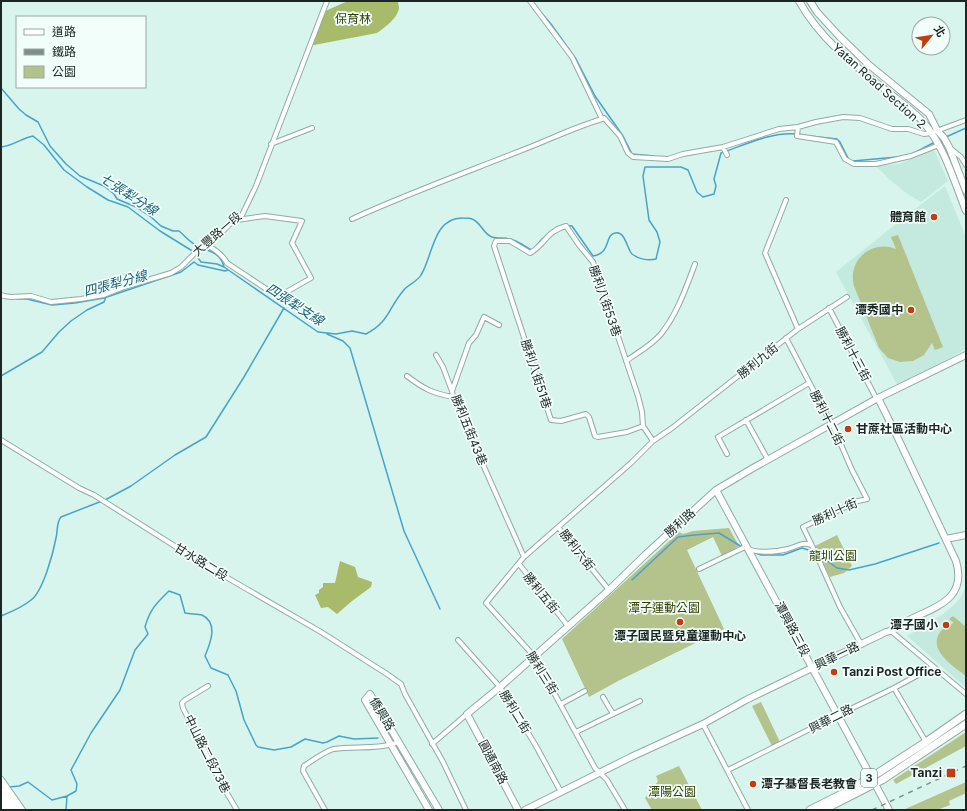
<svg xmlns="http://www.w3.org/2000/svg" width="967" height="811" font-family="Inter,'Noto Sans TC',sans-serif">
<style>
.built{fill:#c4eadf}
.green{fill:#b4c28b}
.forest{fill:#a8bb6b}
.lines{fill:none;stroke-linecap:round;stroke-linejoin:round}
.stream{stroke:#47a3ce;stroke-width:1.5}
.street-casing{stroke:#90aca4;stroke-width:6}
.secondary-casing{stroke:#90aca4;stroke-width:8}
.primary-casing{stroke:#90aca4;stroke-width:9}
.highway-casing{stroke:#90aca4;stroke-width:10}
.street{stroke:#fff;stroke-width:4}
.secondary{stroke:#fff;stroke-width:6}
.primary{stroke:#fff;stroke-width:7}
.highway{stroke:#fff;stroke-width:8}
.rail{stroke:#7c908a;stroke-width:1.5;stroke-dasharray:5 5;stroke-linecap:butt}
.poi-dot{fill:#c33b0e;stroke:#f2fefa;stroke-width:1.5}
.labels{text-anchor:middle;stroke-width:3.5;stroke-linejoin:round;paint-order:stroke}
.shield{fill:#f2fefa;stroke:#5c6864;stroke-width:1}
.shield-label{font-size:11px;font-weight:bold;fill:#1c2724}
.park-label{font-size:12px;fill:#364001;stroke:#f2fefa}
.street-label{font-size:12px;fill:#1c2724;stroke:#f2fefa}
.poi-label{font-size:12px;font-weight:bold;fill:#1c2724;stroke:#f2fefa;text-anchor:end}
.water-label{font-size:13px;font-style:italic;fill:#155d7a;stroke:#f2fefa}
</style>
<rect width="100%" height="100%" fill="#d7f5ec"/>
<path class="built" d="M934,150L948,181L921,202L909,195L889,179L876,166L899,164Z
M945,186L966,237V349L898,386L836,272L911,212Z
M966,580V685L964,686L907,636L943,614L954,605L961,597L966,586Z"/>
<path class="green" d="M898,235L943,347L935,350L932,343L924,355L913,361L900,362L888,358L879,348L854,286C847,260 872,239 896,249L891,237Z
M729,528L739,546L722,556L713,537L687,550L724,629L618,681L589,697L562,639L679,532L683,534L693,531Z
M837,535L852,566L844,573L830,577L815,546Z
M953,616L966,627V676C954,667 929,651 939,634C942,628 948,625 954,623L949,619Z
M761,702L780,742L772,746L752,706Z
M966,732V746L896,784L893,780Z
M679,766L702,810H652L645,798L658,781L656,776Z
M966,782V793L949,801L950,805L937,810H903Z"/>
<path class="forest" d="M348,1H398C398,2 399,7 399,8C398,18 384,28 377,33L309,46L323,12Z
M340,561L355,567L358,577L372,582L371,587L352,601L337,614L328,607L321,608L315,595L319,593V590L323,587V583H335Z"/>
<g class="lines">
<path class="stream" d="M538,9L551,24L576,59L595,96L623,136L632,154L654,156
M1,88L19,109L26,115L38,122L50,146L66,164L80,176L104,186L114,194L117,199L136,207L151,217L161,226L173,231H179C184,235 189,241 194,244C206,252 220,250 224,267
M801,135L837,139L840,142L849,160
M946,137L966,128
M1,147C13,146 22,138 33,136L44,145L64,170L87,187L108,200L128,207L160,231L194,252L201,262L217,264L224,267L318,332L336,334L352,331L366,334C389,322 388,309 403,291C407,285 417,282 421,275C433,256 433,217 463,218C465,218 470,218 472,219C481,222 483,234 492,237C499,239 507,237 513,240C520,242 525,247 532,250
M914,153L935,142
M853,161L897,157
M559,227L562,225L572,226L593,256C612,253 604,235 615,233C625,230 627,249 632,254C638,259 648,261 656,259L660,242L657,232L649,220L643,176L645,167H681L688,170L697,192L703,197L714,194L716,186L714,179L721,153C745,145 770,132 796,134
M536,246L542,239L547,235
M17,299H27L52,305L75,303L104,298L181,272L194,262L198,265L225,271L228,270
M327,334L343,341L350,348L404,531L440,609
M1,376L42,352L59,332L71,321L87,310L104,302L106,297
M105,500L131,486L175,455L206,437L244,377L284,308
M753,552L761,555H783L802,548L815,552
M818,554L837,568L849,570L875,564L939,543
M632,580L678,537L694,535L719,533L742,547
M1,616C11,612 23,607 31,600C43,591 53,554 56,538C58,531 56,523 61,517L102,501
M9,787L19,786L28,782L52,800L67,796L76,791L77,784L71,770L91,733L120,690L135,650L148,634L145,627C150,609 156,604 169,591L180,595L185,613C190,614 197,614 202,615C219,623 210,644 205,656L211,668L228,675L236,691L244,720L256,745L258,747L274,750L291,747L305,739L323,743L327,742L339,736L354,739L378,738
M66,810L67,796"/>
<g class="street-casing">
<path id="street" d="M530,1L572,57L602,119L604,118L620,136L628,153L633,157L668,159L683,154L723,147L779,129L798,127L816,122L843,117L860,118L892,129H908L924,134L931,133L966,120
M798,127L797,136L836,142L845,159L854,164H876L911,156L939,145
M271,144L312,128
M723,147L727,155
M950,148L961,157L966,165
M786,200L765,253L798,329
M352,219C409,193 467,172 525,149C551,139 575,127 602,119
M206,245C215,249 222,254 227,263L277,296L281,295L311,278L292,243L302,221L265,216L237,220
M1,295L4,296L11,297L31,296L51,302L81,299L104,295L124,287L171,273L181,267L196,252L214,240L234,220L242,215L256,186L327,1
M829,308L876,398H878
M499,325L484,317L476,335L469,343L452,391L453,397L524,557
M786,338L820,403L832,424L852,470L867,499L858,501L803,527L817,556L840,607L861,644
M436,355L443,367L452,391
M626,361C637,353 652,345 661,334C677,314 686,288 695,264
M407,376C424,389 432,393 453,397
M746,420L768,460
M643,426L627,432L598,437L595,436L589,417L586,414L561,421L551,420L494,246L496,241H510L530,253C545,245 546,231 566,226L579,245L593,262L638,396L642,412L643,426L653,441
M1,440L79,488L94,495L200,562L321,632L387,674L401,684L405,694L443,762L466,810
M727,454L718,437L809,383
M558,527L609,590
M519,564L568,626
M699,569L745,547C754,554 777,552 788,549C796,547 803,541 811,545
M891,631L966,694
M458,640L500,687L536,746L561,792
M208,686L185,700L182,703L183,708L222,785L237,810
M894,688L926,742
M603,697L613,714
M561,704L585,691
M703,724L748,810
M576,732L640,701
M432,744L467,714
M728,770L838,715L894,688L933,667
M325,810L303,771L304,766C310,762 327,750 334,749C355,746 378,750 399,742
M625,810L607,780L595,768L534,656L486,603L524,557L631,463L653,441L672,428L798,329L847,297"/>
</g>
<g class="secondary-casing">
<path id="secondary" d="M799,1C819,37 851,63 883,88C894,97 915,112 924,123C945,148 954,181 966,211
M810,1L817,12L839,36L868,64L929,114L937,130L944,138L949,147L966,191
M716,490L889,810
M946,539L966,535
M1,780L22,810
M429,810L365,700L370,694L439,810
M518,810L467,714L500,687L609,590L645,555L716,490L753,468L878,398L966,355
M525,810L631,757L703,724L746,700L886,632C895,631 903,623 911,619C938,606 967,598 956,561L895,432L878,398"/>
</g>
<g class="primary-casing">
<path id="primary" d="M810,810L846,792L878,773L926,742L966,714
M823,810L882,780L966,724"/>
</g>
<g class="highway-casing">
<path id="highway" d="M1,791L14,810
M1,801L7,810"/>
</g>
<use href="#street" class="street"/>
<use href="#secondary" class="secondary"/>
<use href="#primary" class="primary"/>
<use href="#highway" class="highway"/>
<path class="rail" d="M872,810L966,766"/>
</g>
<g class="poi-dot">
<circle cx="934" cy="217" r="4"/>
<circle cx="911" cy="310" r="4"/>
<circle cx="848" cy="429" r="4"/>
<circle cx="680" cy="622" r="4"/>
<circle cx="946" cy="625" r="4"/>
<circle cx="834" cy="672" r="4"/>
<rect x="946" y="768" width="10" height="10" rx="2"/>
<circle cx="753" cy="784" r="4"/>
</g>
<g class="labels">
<rect class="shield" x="861" y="769" width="16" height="18" rx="3"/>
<g class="shield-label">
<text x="869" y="782">3</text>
</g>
<g class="park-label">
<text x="353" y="23">保育林</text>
<text x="833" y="560">龍圳公園</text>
<text x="664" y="612">潭子運動公園</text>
<text x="672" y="796">潭陽公園</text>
</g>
<g class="street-label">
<text transform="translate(879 86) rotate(42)" y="4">Yatan Road Section 2</text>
<text transform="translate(217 234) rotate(-41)" y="4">大豐路一段</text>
<text transform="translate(605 301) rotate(71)" y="4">勝利八街53巷</text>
<text transform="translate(853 354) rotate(62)" y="4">勝利十三街</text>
<text transform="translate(758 361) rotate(-39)" y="4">勝利九街</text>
<text transform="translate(536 374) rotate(72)" y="4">勝利八街51巷</text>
<text transform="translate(827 418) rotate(63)" y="4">勝利十二街</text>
<text transform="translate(469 430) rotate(68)" y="4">勝利五街43巷</text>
<text transform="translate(835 512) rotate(-24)" y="4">勝利十街</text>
<text transform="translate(680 523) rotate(-42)" y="4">勝利路</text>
<text transform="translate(577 550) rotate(52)" y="4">勝利六街</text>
<text transform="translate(201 562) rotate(31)" y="4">甘水路二段</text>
<text transform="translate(541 593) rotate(51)" y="4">勝利五街</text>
<text transform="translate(792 629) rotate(62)" y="4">潭興路三段</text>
<text transform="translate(837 656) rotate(-26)" y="4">興華一路</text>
<text transform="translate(542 673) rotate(58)" y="4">勝利三街</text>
<text transform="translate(515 712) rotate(59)" y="4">勝利二街</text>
<text transform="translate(382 714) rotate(59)" y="4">僑興路</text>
<text transform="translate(831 719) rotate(-27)" y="4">興華二路</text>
<text transform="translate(207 754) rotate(63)" y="4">中山路二段73巷</text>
<text transform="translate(493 762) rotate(62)" y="4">圓通南路</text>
</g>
<g class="poi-label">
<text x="926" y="221">體育館</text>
<text x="903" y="314">潭秀國中</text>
<text x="856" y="433" text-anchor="start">甘蔗社區活動中心</text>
<text x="938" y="629">潭子國小</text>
<text x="680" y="640" text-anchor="middle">潭子國民暨兒童運動中心</text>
<text x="842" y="676" text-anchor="start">Tanzi Post Office</text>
<text x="942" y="777">Tanzi</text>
<text x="761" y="788" text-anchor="start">潭子基督長老教會</text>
</g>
<g class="water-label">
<text transform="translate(129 194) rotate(33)" y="5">七張犁分線</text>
<text transform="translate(115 283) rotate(-15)" y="5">四張犁分線</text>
<text transform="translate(295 304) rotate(33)" y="5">四張犁支線</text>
</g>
</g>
<rect width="967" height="811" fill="none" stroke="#1c2724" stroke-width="4"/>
<rect x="16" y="16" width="130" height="72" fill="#f2fefa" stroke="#9ca8a4"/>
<rect x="24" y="29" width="20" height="6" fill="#ffffff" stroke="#9ca8a4"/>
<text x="52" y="36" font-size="12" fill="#1c2724">道路</text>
<rect x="24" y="49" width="20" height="6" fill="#7c908a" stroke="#9ca8a4"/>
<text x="52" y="56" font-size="12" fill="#1c2724">鐵路</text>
<rect x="24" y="66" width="20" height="12" fill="#b4c28b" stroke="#9ca8a4"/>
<text x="52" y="76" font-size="12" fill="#1c2724">公園</text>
<g transform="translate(931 36) rotate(60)"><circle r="19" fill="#f2fefa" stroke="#9ca8a4"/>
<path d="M0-3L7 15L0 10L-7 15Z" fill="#c33b0e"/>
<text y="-6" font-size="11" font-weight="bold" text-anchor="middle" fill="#1c2724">北</text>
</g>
</svg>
